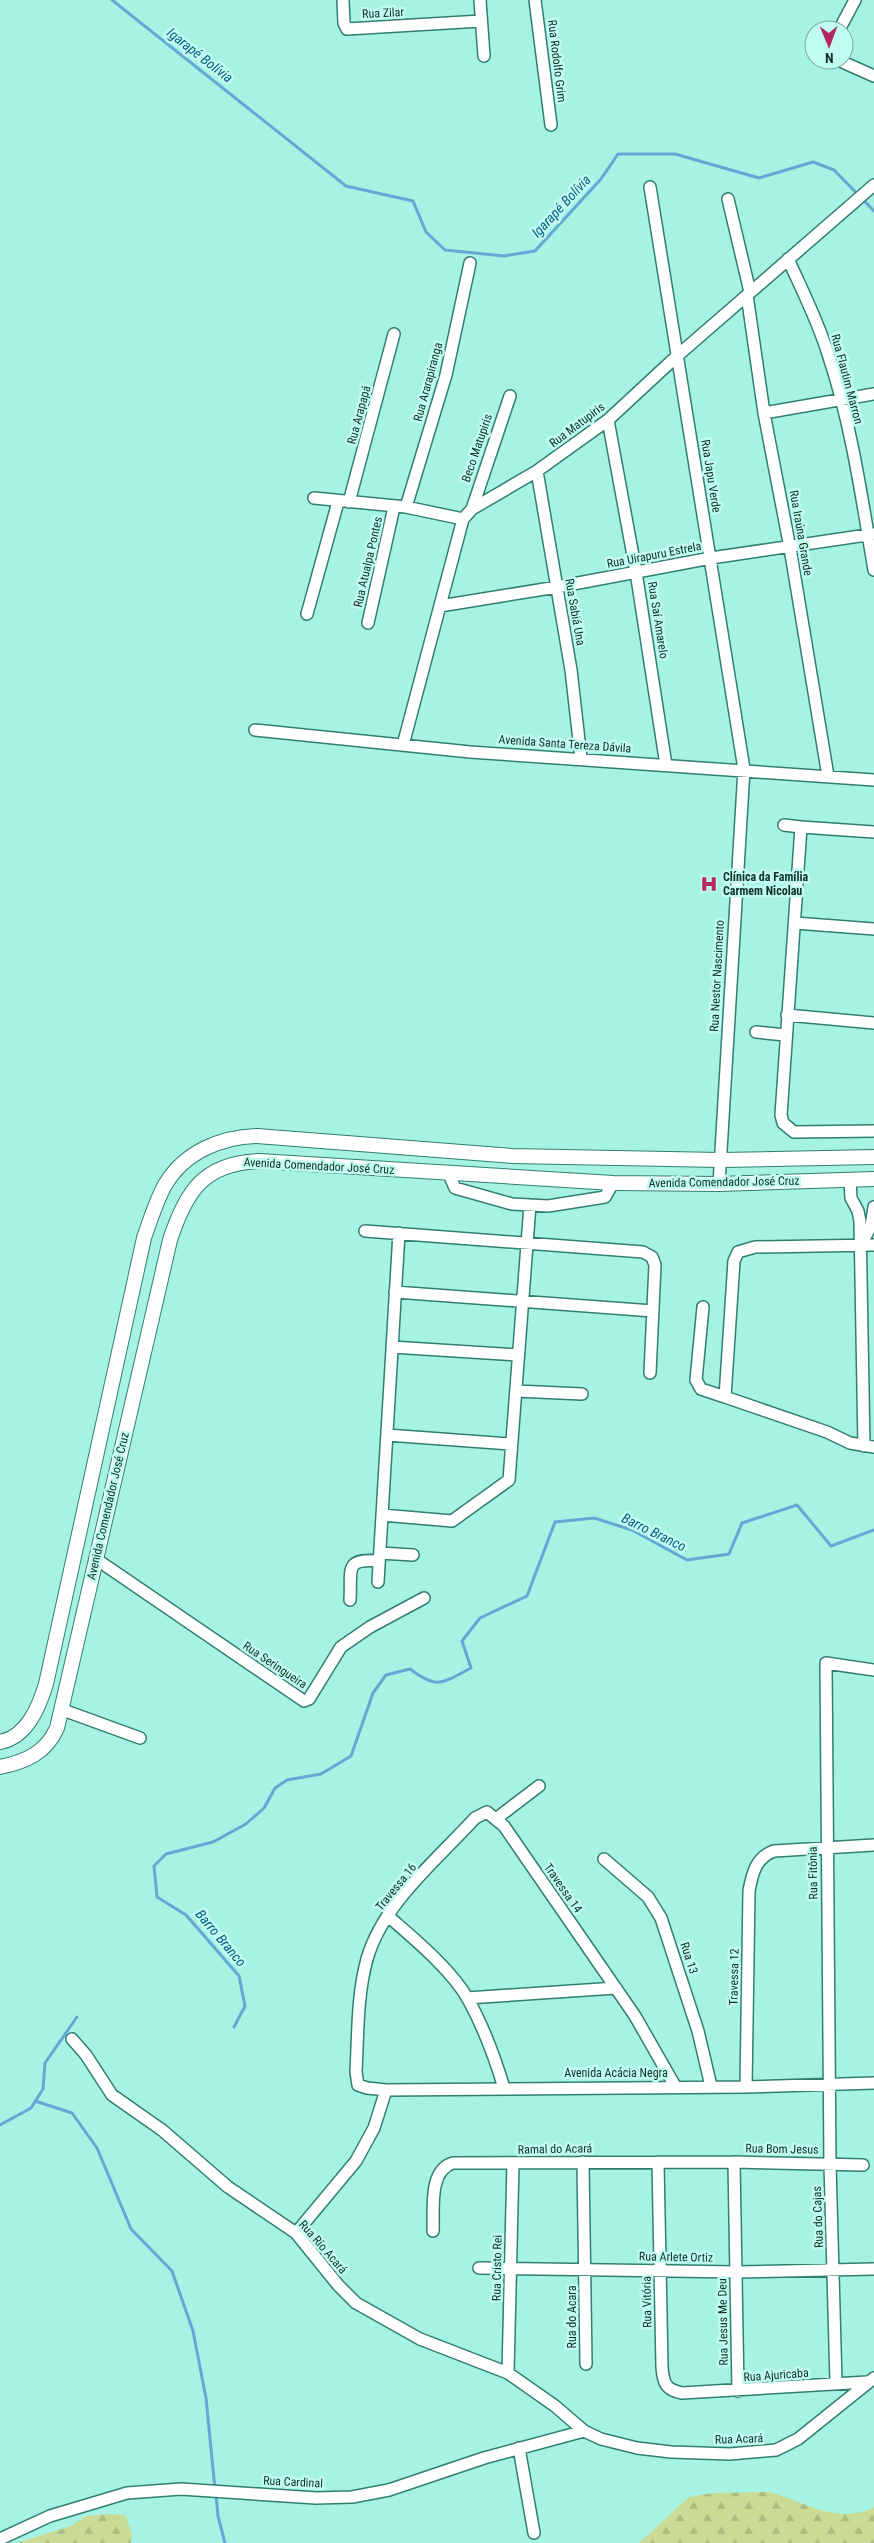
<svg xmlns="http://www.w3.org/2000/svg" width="874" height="2543" font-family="'Roboto Condensed',sans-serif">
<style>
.forest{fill:url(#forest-firs)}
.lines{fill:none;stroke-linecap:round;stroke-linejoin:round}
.stream{stroke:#65a7d5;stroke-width:3}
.minor-casing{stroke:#307f71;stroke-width:14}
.tertiary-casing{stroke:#307f71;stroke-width:16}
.minor{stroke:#fff;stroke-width:11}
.tertiary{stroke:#fff;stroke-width:14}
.labels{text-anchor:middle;stroke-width:5;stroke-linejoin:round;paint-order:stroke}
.street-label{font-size:12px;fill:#0e2f2a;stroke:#c0fdf0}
.poi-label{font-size:12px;font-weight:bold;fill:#0e2f2a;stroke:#c0fdf0;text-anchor:start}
.water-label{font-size:14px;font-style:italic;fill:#0c5d89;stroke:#c0fdf0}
</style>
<defs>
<pattern id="forest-firs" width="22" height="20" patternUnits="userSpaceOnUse" patternTransform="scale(1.25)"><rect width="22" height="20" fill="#c9db95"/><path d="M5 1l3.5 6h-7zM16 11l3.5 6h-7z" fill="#abbc81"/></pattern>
</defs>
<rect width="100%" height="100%" fill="#a6f3e4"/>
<path class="forest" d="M769,2492C804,2501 838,2526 874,2507V2543H639L689,2497L713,2493Z
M107,2514L125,2515L132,2533L131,2543H17L71,2526L86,2516Z"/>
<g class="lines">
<path class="stream" d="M112,0L346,186L413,201L426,232L445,250L504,256L535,251L601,179L618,154H675L759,178L813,162L834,170L874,211
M234,2027L245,2006L239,1976L186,1915L157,1897L154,1866L166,1854L213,1842L246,1824L264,1808L275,1788L287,1780L321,1774L351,1756L373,1693L386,1675L410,1669C438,1690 442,1683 471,1668L462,1641L480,1618L527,1596L555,1522L594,1518L632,1530L687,1560L729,1554L742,1523L797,1505L831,1546L874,1530
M35,2101L72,2113L97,2148L131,2229L172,2271L193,2331L206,2398L215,2489
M0,2125L31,2108L43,2089L45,2063L77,2017
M216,2495L218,2516L225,2543"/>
<g class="minor-casing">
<path id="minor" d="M343,0L344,23L347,29L481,21
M480,0L484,56
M535,0L551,125
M839,30L855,0
M838,60L874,76
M650,187L744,769L719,1184
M728,199L750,292
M788,259C802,290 818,321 828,354C851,422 862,499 874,570
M747,295L764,413L790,548L828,776
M764,413L874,394
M608,420L636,572L666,765
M537,471L571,670L581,758
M314,498L406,507L463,519
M349,502L394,334
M406,507L446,375L470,263
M472,509L510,396
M440,606L557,587L711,558L874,534
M307,614L338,502
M368,623L394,507
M255,730L470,752L874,780
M403,745L463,519L472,509L537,471L608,420L677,356L874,185
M784,825L801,827
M874,832L801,827L781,1115L783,1123L794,1132L874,1131
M795,923L874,929
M787,1015L874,1023
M756,1032L785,1035
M449,1174L455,1188L512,1204L548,1206L605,1197L613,1183
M850,1180L851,1198L858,1211L860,1221L864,1446
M365,1231L643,1252L652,1257L655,1265L650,1373
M861,1244L871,1226L874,1207
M874,1245L755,1247L738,1252L734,1261L725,1397L827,1432L850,1443L874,1447
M395,1292L653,1311
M703,1307L696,1380L701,1389L725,1397
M392,1347L518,1355
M516,1391L582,1394
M387,1435L511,1444
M382,1515L452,1521L509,1480L530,1205
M380,1553L413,1555
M96,1559L304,1701L309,1699L341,1647L370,1627L424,1598
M378,1582L399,1233
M350,1600C352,1570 343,1558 379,1561
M63,1710L140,1738
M497,1818L539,1786
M604,1859L648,1897L661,1918L698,2031L711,2086
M388,1916C414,1939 450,1968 468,1999C483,2026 495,2058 504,2088
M467,1998L616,1988
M72,2039L86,2055L112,2095L162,2130L228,2187L296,2233L338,2285L356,2303L420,2339L508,2373L555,2406L584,2431L601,2439L637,2448L671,2452L730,2454L776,2450L798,2439L874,2378
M675,2086L635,2016L504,1826L487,1812L475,1818C437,1860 383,1903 367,1959C357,1995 358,2035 356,2072L358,2085L367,2088L386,2090L746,2087L874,2083
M746,2087L749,1891C752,1874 756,1857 774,1851L874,1845
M583,2162L586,2364
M658,2162L662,2367C663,2383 666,2390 682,2393L867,2382
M734,2162L738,2391
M433,2231C434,2211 428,2170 453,2163L734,2162L863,2165
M296,2233L356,2161L374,2128L386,2090
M479,2268L736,2272L874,2269
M508,2373L513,2163
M836,2383L830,2164L826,1663L874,1670
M519,2448L534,2533
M0,2539L50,2516L127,2493L181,2489L316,2498L352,2497L389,2490L484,2458L584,2431"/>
</g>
<g class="tertiary-casing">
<path id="tertiary" d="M0,1742C27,1737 39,1707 46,1684L144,1238C150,1221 156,1201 165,1185C184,1152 221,1137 257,1136L512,1156L720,1160L874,1157
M0,1767C25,1762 46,1753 57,1728L170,1240C186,1191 204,1163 259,1161L613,1183L719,1184L874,1179"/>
</g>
<use href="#minor" class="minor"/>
<use href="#tertiary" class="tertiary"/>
</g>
<defs>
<g id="hospital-bare" transform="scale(1.35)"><path d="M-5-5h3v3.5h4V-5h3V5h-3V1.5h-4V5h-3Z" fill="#b32863" stroke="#c0fdf0" stroke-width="2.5" paint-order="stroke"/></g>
</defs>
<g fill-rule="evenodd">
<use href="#hospital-bare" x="709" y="884"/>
</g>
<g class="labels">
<g class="street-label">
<text transform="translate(383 13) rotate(-3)" y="4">Rua Zilar</text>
<text transform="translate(557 61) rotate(83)" y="4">Rua Rodolfo Grim</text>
<text transform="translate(847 379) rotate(75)" y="4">Rua Flautim Marron</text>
<text transform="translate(428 382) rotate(-75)" y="4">Rua Ararapiranga</text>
<text transform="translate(359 415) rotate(-75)" y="4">Rua Arapapá</text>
<text transform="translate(577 425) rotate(-37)" y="4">Rua Matupiris</text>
<text transform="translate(477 448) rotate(-71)" y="4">Beco Matupiris</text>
<text transform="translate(711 476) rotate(81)" y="4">Rua Japu Verde</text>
<text transform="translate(801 533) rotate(80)" y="4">Rua Iraúna Grande</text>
<text transform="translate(654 555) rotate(-11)" y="4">Rua Uirapuru Estrela</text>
<text transform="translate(368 562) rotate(-77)" y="4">Rua Atualpa Pontes</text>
<text transform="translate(575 612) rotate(80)" y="4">Rua Sabiá Una</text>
<text transform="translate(658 620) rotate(81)" y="4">Rua Saí Amarelo</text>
<text transform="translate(565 744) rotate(4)" y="4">Avenida Santa Tereza Dávila</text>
<text transform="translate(717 976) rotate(-87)" y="4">Rua Nestor Nascimento</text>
<text transform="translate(319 1166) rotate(3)" y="4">Avenida Comendador José Cruz</text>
<text transform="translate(724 1182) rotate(-1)" y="4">Avenida Comendador José Cruz</text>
<text transform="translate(108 1506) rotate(-77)" y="4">Avenida Comendador José Cruz</text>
<text transform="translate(275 1665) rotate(34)" y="4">Rua Seringueira</text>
<text transform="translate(813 1873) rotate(-91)" y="4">Rua Fitônia</text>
<text transform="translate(396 1887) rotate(-51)" y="4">Travessa 16</text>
<text transform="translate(563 1888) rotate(55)" y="4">Travessa 14</text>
<text transform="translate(689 1958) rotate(72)" y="4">Rua 13</text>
<text transform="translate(734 1977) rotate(-89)" y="4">Travessa 12</text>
<text x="616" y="2077">Avenida Acácia Negra</text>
<text transform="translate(555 2149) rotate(-1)" y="4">Ramal do Acará</text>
<text transform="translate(782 2149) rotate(1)" y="4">Rua Bom Jesus</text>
<text transform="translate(818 2217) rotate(-92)" y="4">Rua do Cajas</text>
<text transform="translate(323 2247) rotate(49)" y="4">Rua Río Acará</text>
<text transform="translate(676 2257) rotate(1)" y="4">Rua Arlete Ortiz</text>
<text transform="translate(497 2268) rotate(-89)" y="4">Rua Cristo Rei</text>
<text transform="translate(647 2302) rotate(-91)" y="4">Rua Vitória</text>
<text transform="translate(572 2317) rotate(-90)" y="4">Rua do Acara</text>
<text transform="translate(723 2322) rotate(-91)" y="4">Rua Jesus Me Deu</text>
<text transform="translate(776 2375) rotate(-4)" y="4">Rua Ajuricaba</text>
<text transform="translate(739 2439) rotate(-2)" y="4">Rua Acará</text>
<text transform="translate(293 2482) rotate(3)" y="4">Rua Cardinal</text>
</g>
<g class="poi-label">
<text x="723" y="881">Clínica da Família<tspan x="723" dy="14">Carmem Nicolau</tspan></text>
</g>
<g class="water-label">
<text transform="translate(200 55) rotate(38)" y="5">Igarapé Bolívia</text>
<text transform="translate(561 206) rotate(-47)" y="5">Igarapé Bolívia</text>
<text transform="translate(654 1532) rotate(26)" y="5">Barro Branco</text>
<text transform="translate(221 1938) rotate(50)" y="5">Barro Branco</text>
</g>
</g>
<g transform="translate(829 45) rotate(179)"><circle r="24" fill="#c0fdf0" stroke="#79aba1"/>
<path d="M0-4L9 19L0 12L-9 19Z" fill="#b32863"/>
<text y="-8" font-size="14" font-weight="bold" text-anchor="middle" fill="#0e2f2a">N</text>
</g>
</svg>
